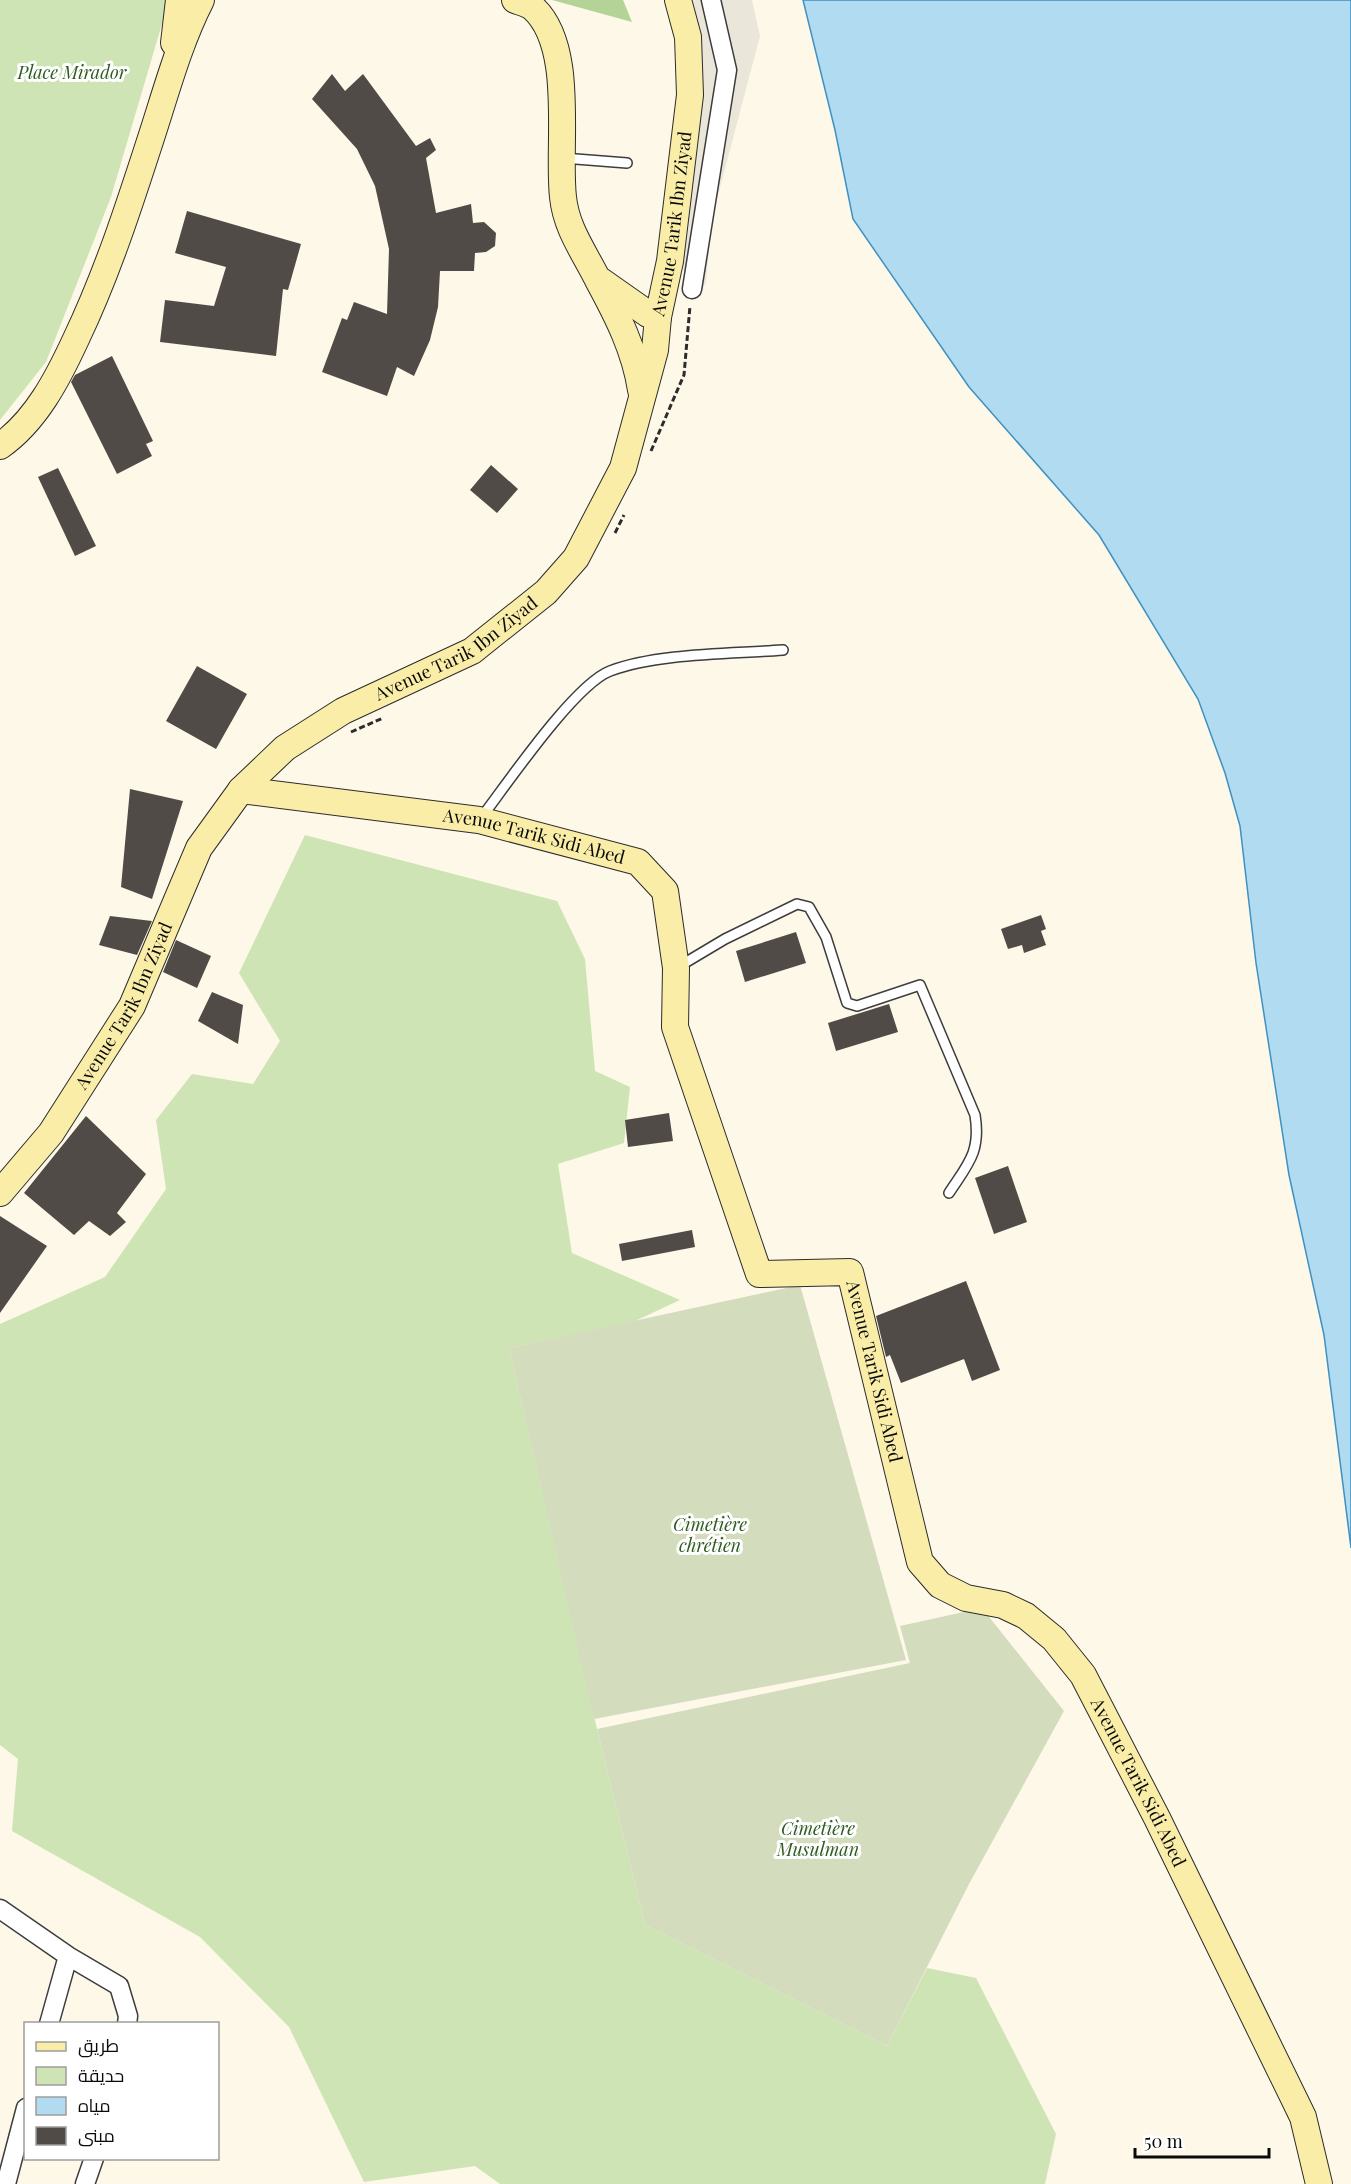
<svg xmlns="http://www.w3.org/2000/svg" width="1351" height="2184" font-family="'Playfair Display',Cairo,serif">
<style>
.green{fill:#cfe4b5}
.forest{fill:#b4d396}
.cemetery{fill:#d3dcbd}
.plaza{fill:#ebe6da}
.water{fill:#b1dbf0;stroke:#3e91c2;stroke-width:1.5}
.building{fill:#514b47}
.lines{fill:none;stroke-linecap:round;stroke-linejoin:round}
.lane-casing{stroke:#3d3d3d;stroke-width:12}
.street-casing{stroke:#3d3d3d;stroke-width:21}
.secondary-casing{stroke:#2c2c2c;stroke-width:28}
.path{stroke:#2c2c2c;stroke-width:3;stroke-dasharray:6 3;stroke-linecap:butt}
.lane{stroke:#fff;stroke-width:9}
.street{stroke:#fff;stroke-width:18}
.secondary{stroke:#f9eda8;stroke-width:26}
.labels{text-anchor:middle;stroke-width:6;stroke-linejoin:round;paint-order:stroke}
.park-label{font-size:18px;font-style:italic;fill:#2e5b20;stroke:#fff}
.street-label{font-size:18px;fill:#0a0a0a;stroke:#fff}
</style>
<rect width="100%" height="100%" fill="#fdf8e8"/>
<path class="green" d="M0,0H169L111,197L46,362L0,420Z
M305,835L557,901L585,959L595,1071L630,1087L624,1143L558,1164L572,1253L680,1300L633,1322L509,1348L597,1729L645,1925L887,2046L927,1968L976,1978L1056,2134L1045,2184H500L475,2166L364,2182L289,2027L200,1937L12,1831L18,1759L0,1745V1324L105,1277L166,1189L156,1120L192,1074L253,1084L280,1041L239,973Z"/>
<path class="forest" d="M552,0H623L632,22Z"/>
<path class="cemetery" d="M800,1285L906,1660L594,1719L509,1348Z
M982,1608L1064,1711L969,1884L887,2046L645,1925L597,1729L910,1663L900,1626Z"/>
<path class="plaza" d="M678,0H752L760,36L712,218L706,282L701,292L686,287L676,214Z"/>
<path class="water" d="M803,0H1351V1548L1324,1335L1289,1175L1256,963L1240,826L1225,773L1198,699L1099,535L969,387L853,219L835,130Z"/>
<path class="building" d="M332,74L345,91L363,74L416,146L430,138L436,150L426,158L436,213L471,204L473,223L484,222L496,233L495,246L486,252L475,253L474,271H440L438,307L430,340L414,376L397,367L387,396L322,372L342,318L347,320L354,302L387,314L389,249L375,186L357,149L312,99Z
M187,211L301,244L288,290L283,289L276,356L160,342L165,300L214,306L226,267L175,253Z
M112,356L153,441L146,444L152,456L117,474L71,382L75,375Z
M491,465L518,489L497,513L470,490Z
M58,468L96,546L75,556L38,477Z
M197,666L247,694L216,749L166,721Z
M130,789L183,801L152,899L121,887Z
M1041,915L1046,929L1041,931L1046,945L1024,953L1022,945L1008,949L1001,929Z
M110,916L152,921L137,955L99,945Z
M796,932L806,963L745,982L736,951Z
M176,940L211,956L197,988L163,972Z
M212,992L243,1005L238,1044L198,1021Z
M889,1004L898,1032L836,1051L828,1023Z
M669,1113L673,1141L628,1147L625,1120Z
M86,1116L146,1174L117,1213L126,1222L110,1236L89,1221L74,1235L24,1193Z
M1008,1166L1027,1222L994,1234L975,1178Z
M0,1216L47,1246L0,1313Z
M692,1230L695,1247L622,1261L619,1244Z
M966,1281L1000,1370L972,1381L964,1359L901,1383L890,1355L886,1357L876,1316Z"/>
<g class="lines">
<g class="lane-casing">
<path id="lane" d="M563,158L627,163
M481,818C507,784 574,685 610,671C658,653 731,654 783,650
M678,967L725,939L797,904L809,907L826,937L847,1003L857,1006L920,985L975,1115C981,1152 968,1164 949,1193"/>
</g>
<g class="street-casing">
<path id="street" d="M692,289L727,70L711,0
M0,1909L68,1956L119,1986L128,2016L127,2024
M49,2024L68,1956
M6,2184L26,2108
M85,2184L94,2158"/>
</g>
<g class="secondary-casing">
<g id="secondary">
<path d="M515,0C520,2 528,4 532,7C576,45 557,145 563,197C566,228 584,252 598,280C617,315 635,350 641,390"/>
<path d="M174,43L179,0"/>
<path d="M601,281L648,314L658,317"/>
<path d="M0,446C36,421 58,378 76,339C107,274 129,206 151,138C166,92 179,43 201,0"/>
<path id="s1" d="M241,790L479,820L638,862L665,891L676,968L675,1027L759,1274L850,1272L920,1562L940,1585L966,1598L1003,1605L1026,1616L1054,1639L1083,1675L1157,1818L1303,2117L1319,2184"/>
<path id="s2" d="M0,1193L51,1133L132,1006L199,848L241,790L285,748L343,711L472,651L546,592L576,558L623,468L655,350L658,317L670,261L690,95L688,37L678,0"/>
</g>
</g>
<path class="path" d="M651,451L684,375L690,306
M615,533L624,515
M351,732L383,718"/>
<use href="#lane" class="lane"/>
<use href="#street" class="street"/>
<use href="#secondary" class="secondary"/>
</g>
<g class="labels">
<g class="park-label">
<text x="72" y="79">Place Mirador</text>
<text x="710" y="1531">Cimetière<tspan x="710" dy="21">chrétien</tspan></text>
<text x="818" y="1835">Cimetière<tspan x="818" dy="21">Musulman</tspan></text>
</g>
<g class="street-label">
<text dy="6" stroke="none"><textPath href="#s2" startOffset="1236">Avenue Tarik Ibn Ziyad</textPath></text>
<text dy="6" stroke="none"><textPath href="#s2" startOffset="732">Avenue Tarik Ibn Ziyad</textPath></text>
<text dy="6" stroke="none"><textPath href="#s1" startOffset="297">Avenue Tarik Sidi Abed</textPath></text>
<text dy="6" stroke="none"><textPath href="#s2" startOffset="226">Avenue Tarik Ibn Ziyad</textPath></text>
<text dy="6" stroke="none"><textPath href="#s1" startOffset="1035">Avenue Tarik Sidi Abed</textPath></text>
<text dy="6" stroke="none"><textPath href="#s1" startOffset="1557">Avenue Tarik Sidi Abed</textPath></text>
</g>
</g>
<rect x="24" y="2022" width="195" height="138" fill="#ffffff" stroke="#9d9d9d" stroke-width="1.5"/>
<rect x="36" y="2042" width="30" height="9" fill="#f9eda8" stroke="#9d9d9d" stroke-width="1.5"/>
<text x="78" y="2052" font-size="18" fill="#0a0a0a">طريق</text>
<rect x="36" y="2067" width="30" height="18" fill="#cfe4b5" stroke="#9d9d9d" stroke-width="1.5"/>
<text x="78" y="2082" font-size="18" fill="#0a0a0a">حديقة</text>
<rect x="36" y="2097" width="30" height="18" fill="#b1dbf0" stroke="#9d9d9d" stroke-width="1.5"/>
<text x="78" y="2112" font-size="18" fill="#0a0a0a">مياه</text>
<rect x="36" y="2127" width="30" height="18" fill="#514b47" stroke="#9d9d9d" stroke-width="1.5"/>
<text x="78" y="2142" font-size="18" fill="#0a0a0a">مبنى</text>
<path d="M1135 2148v9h134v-9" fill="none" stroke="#0a0a0a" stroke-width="3"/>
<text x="1144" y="2148" font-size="18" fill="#0a0a0a" stroke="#ffffff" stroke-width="4.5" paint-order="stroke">50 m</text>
</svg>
